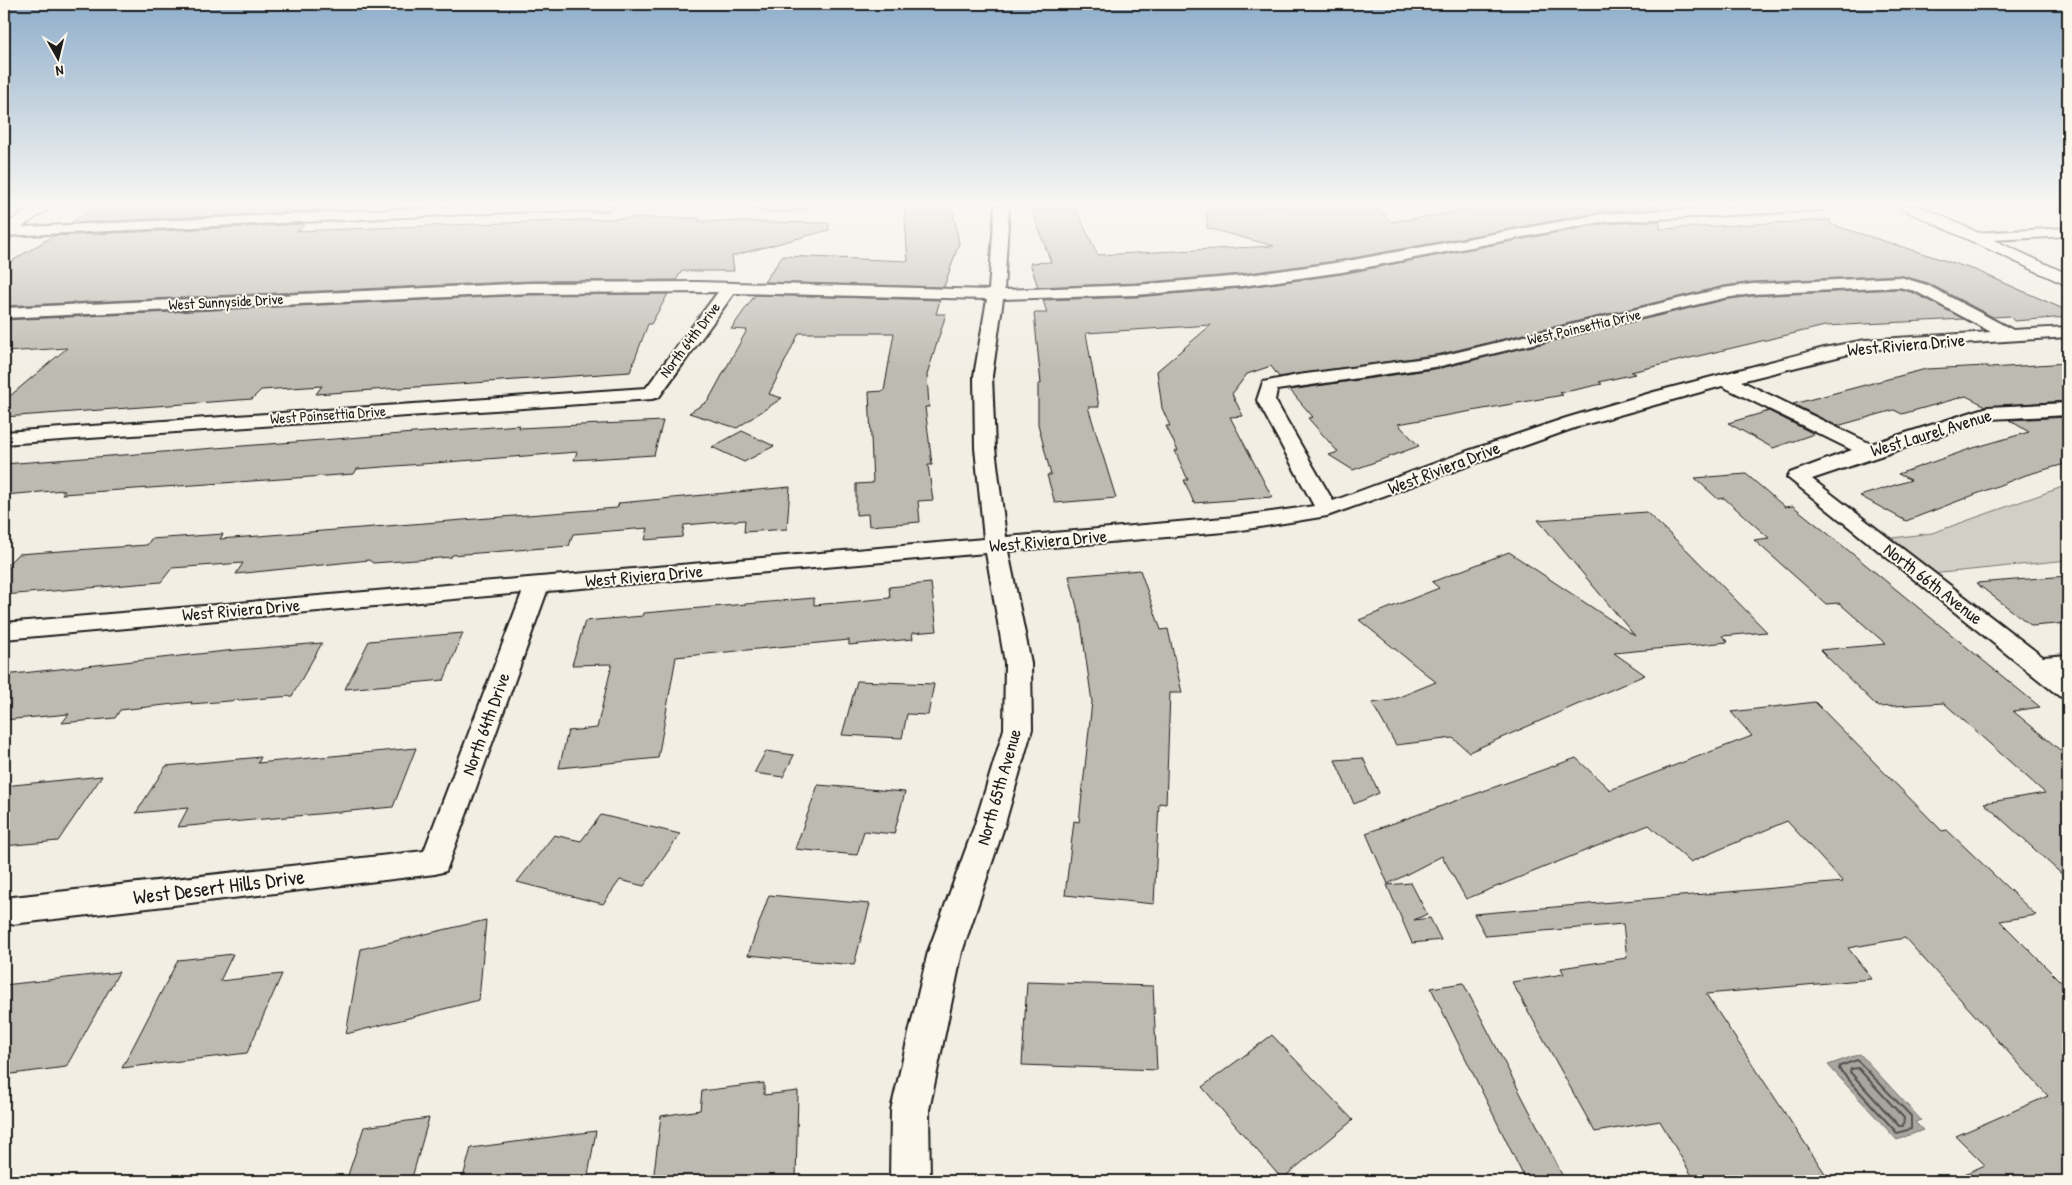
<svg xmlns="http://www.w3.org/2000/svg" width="2072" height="1185" font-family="'Patrick Hand',sans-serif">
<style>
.green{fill:#d2cfc6;stroke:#777671}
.water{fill:#a9a6a0;stroke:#716f6b}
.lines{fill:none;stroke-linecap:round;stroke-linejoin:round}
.shore{stroke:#545351;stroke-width:2}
.building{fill:#bdbab1;stroke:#1c1c1c}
.minor-casing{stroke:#1c1c1c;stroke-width:4}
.tertiary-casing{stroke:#1c1c1c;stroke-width:3}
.secondary-casing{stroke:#1c1c1c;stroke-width:3}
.minor{fill:#fbf7ec;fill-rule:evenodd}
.tertiary{fill:#fbf7ec;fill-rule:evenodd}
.secondary{fill:#fbf7ec;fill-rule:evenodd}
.labels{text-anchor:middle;stroke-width:4;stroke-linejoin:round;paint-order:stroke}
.far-street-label{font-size:15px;fill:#1c1c1c;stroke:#fbf7ec}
.street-label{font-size:18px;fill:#1c1c1c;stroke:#fbf7ec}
.near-street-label{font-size:21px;fill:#1c1c1c;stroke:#fbf7ec}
</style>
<rect width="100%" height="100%" fill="#f2eee4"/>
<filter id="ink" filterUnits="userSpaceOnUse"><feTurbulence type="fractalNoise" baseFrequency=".02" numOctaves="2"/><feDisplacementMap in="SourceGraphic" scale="10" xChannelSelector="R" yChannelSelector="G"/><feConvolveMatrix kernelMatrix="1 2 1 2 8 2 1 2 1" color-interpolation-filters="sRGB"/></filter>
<g filter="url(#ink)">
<path class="green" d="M2068,485V560L1922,575L1877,540L1932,533Z"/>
<path class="water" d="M1860,1054L1921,1120L1915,1122L1923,1130L1897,1140L1828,1065Z"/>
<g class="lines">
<path class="shore" d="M1857,1060L1911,1116V1129L1897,1133L1839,1069L1840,1066Z
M1858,1068L1904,1118L1903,1126H1899L1850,1072L1851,1069Z"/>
</g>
<path class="building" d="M96,206H322L317,211L71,223Z
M904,206H952L959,243L944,287L764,282L783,256L908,261Z
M1207,206H1375L1392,222L1493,206H1659V209L1601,212L1342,260L1242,274L1136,283L1038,287L1030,263L1051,262L1032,210L1075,208L1098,255L1274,246L1207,228Z
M633,218H699L698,221L828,223L829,230L732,256L734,271H682L676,280L530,281L4,306V266L53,236L305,224L297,231Z
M1830,220V224L1975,270L2068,311V317L2014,321L2010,316L1993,317L1928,283L1900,275L1752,282L1724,286L1441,354L1279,377L1271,366L1247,374L1232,394L1243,416L1230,417L1272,497L1194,503L1184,480H1188L1175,451H1178L1166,426H1170L1162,408L1157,371L1211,325L1086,333L1099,407H1088L1116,498L1055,503L1047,475H1051L1038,424V384H1041L1034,313H1047L1043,300L1136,297L1242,288L1342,274L1601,224L1660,221V229Z
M1899,289L1914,293L1964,319L1825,326L1631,372L1635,374L1599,382L1602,384L1560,393L1563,395L1398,424L1419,446L1353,470L1329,455L1338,452L1308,418L1313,417L1290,390L1441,368L1724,300L1752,296Z
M668,294L651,324H648L630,372L316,394L322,386L261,390L252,399L4,417V401L67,348L4,352V320L530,295Z
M755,295L940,300L936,314H946L927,375L929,407H925L932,465H928L933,500L918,501L920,522L869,526L868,514L856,515V484L873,483L869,392L884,391L894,333H799L769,394L782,398L737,428L689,413L708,401L747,330L731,329Z
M2068,363V401L1986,406L1966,396L1902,414L1894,410L1837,426L1793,404L1926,369L1986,366L1990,368Z
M1769,411L1814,434L1773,448L1728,423Z
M2068,417V463L2026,475L1906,521L1860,496L1911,480L1898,474L1970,449L2029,432L2009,420Z
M663,421L654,455L574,460L577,452L357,469L354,474L62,494L65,490L4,495V464L520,425L519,428Z
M742,431L774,446L744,462L712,447Z
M1746,474L1785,507L1793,506L1827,533L2040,707L2013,711L2060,750L2068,749V880L1984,803L2045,793L1944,703L1878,707L1820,650L1886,644L1839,603L1826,604L1754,540L1769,538L1724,498L1718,499L1695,478Z
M790,487L787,529L744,532L745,520L684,525L682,537L645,540L648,528L573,534L569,546L452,555L451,557L416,560L373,563L369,560L236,574L243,563L172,568L161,582L4,595V568L18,554L147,545L151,539L223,534L220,539L617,508L619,503Z
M1646,512L1688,551L1767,632L1722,636L1728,642L1614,653L1645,675L1469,752L1453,738L1396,745L1372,703L1392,700L1436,682L1359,620L1439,588L1432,582L1509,552L1635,636L1538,520Z
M1140,570L1161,630L1168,629L1182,693H1170L1166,804L1159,803L1154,904L1065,895L1074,821L1079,822L1092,702L1081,623L1069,576Z
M2068,576V623L2032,626L1976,583Z
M931,583L937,631L912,633L913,639L849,645V640L676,657L658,758L559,768L568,731L597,728L612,664L572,665L585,621L643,616L644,613L814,598V605L890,598L889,587Z
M463,633L444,680L345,689L369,641Z
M322,643L292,696L191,704L192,702L120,710L115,718L62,723L69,714L4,720V675L226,651Z
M857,681L934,684L928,715L907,714L902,738L842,735Z
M1815,702L1942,831L1947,830L2036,915L2000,921L2068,989V1181H1949L1985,1165L1956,1136L2048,1096L1905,938L1848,948L1872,979L1706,994L1830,1181H1695L1660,1121L1595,1132L1512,982L1564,974L1561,968L1627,958L1623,924L1486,936L1474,914L1843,882L1787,821L1690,862L1649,825L1466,899L1442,856L1388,884L1366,833L1576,758L1610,790L1752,736L1731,712Z
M416,748L393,807L178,827L188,808L136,813L166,766L261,757L258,763Z
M766,751L794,755L783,777L754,773Z
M1363,758L1379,793L1354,804L1335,760Z
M102,776L58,841L4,846V786Z
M818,785L905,792L894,834L864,831L857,855L795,849Z
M601,815L680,834L644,886L620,880L603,904L517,882L554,835L581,841Z
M1411,883L1427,914L1414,920L1430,918L1441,940L1412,943L1387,885Z
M769,895L870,904L854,965L748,955Z
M486,920L479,1000L346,1034L361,949Z
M233,954L220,981L282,974L247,1053L122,1068L178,960Z
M119,972L66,1067L4,1075V985Z
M1027,982L1153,986L1157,1070L1022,1065Z
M1463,983L1541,1133L1565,1181H1526L1431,988Z
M1272,1035L1353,1120L1282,1179L1202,1087Z
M764,1083V1095L798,1091L796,1181H653L661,1116L700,1110L702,1091Z
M429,1118L411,1181H346L364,1127Z
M596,1131L587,1181H462L471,1148Z"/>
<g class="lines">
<g class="minor-casing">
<path id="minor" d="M464,206H614L607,210L533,211L4,236V228Z
M749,206H807C801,212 755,212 749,206Z
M995,206H1009L1004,290L1136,285L1242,276L1342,262L1601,214L1744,206H1829L1822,210L1601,222L1342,272L1242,286L1136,295L1003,299L992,376L995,448L1006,537L1235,517L1314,506L1257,400L1263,382L1298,375L1441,356L1724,288L1752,284L1900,277L1927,285L2013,330L2068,327V337L1865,350L1741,381L1871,444L1988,407L2068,403V415L1990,419L1812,479L2043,657L2068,655V671L2062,672L2068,677V699L2059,696L1787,477L1790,473L1852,450L1722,386L1580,426L1327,516L1235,531L1008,551L1031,663L1032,729L1004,827L962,952L929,1110L930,1181H890L891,1110L928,952L974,827L1004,729L1005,663L986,553L547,591L446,871L435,874L4,925V898L424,851L522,593L4,639V623L984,539L975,448L974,376L987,299L734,293L659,397L652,399L4,444V432L646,388L718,292L530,293L4,318V308L530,283L698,282L989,290ZM1899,287L1915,291L1991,332L1865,340L1824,348L1654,392L1566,418L1465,452L1333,501L1275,400L1277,390L1441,366L1724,298L1752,294Z
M2054,206H2068V213Z
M2068,228V236L1973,241L1966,237L1973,233Z"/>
</g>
<g class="tertiary-casing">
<path id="tertiary" d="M34,206H53L10,235L4,237V225Z"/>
</g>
<g class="secondary-casing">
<path id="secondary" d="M1899,206H1920L2068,274V286L1902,209Z"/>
</g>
<use href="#minor" class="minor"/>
<use href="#tertiary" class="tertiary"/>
<use href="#secondary" class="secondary"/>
</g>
</g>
<linearGradient id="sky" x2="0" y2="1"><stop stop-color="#8faecb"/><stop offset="0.55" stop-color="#f9f7f3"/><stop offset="1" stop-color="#f9f7f3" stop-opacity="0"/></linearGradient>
<rect width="2072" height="372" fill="url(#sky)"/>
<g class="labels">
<g class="far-street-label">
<text transform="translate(226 302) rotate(-3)" y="5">West Sunnyside Drive</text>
<text transform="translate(1584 327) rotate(-13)" y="5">West Poinsettia Drive</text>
<text transform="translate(690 340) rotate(-53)" y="5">North 64th Drive</text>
<text transform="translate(328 415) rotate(-4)" y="5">West Poinsettia Drive</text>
</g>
<g class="street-label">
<text transform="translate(1906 345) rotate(-5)" y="6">West Riviera Drive</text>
<text transform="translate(1931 433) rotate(-17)" y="6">West Laurel Avenue</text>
<text transform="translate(1444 468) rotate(-21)" y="6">West Riviera Drive</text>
<text transform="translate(1048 541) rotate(-5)" y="6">West Riviera Drive</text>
<text transform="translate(644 576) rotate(-5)" y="6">West Riviera Drive</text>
<text transform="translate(1933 584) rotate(38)" y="6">North 66th Avenue</text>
<text transform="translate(241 610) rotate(-5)" y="6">West Riviera Drive</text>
<text transform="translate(486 724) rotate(-70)" y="6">North 64th Drive</text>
<text transform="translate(999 787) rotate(-74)" y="6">North 65th Avenue</text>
</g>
<g class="near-street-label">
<text transform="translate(219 887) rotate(-7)" y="7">West Desert Hills Drive</text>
</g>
</g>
<rect width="2072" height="1185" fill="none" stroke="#fbf7ec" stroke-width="20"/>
<rect x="10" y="10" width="2052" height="1165" fill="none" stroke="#1c1c1c" stroke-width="2" filter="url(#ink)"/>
<g transform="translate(58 58) rotate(172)" stroke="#fbf7ec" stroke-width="4" paint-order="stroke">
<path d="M0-4L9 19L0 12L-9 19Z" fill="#1c1c1c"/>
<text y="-8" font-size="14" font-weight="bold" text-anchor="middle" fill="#1c1c1c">N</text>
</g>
</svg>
